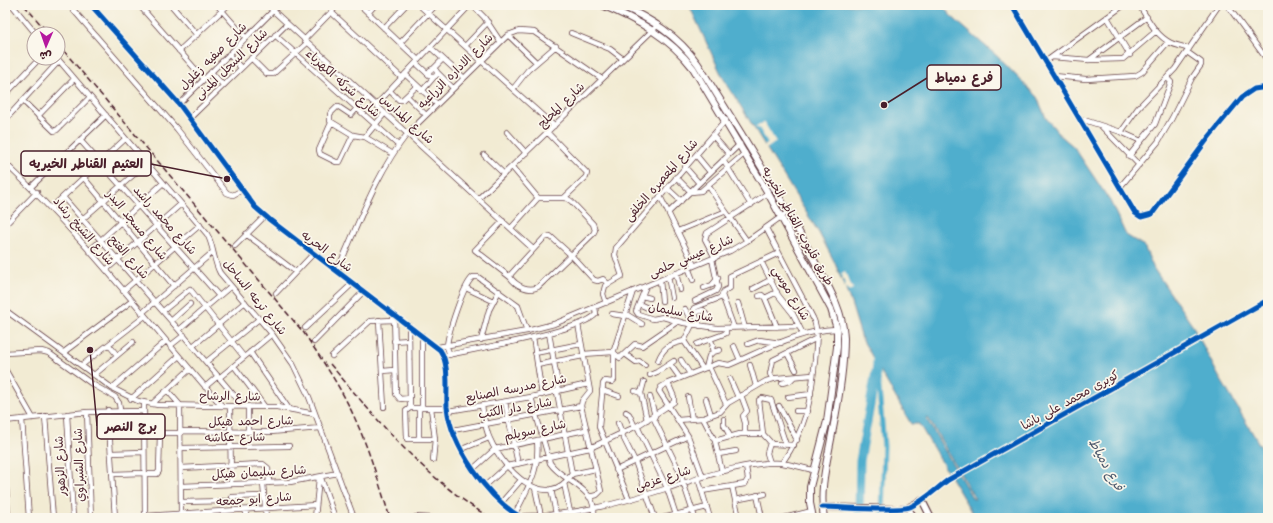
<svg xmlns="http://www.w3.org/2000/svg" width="1273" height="523" font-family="'Architects Daughter','Playpen Sans Arabic',sans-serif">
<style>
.water{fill:#4faecd;stroke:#4c667c;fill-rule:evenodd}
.pier{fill:#f2ebd3}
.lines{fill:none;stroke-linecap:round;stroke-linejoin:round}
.canal{stroke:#4faecd;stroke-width:5}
.river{stroke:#4faecd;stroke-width:9}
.minor-casing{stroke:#633e44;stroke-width:6}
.tertiary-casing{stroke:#633e44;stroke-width:8}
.secondary-casing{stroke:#633e44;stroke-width:8}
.minor{stroke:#fff;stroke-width:4.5}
.tertiary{stroke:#fff;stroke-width:5.5}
.secondary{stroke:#fff;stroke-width:6}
.rail{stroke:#4a1f2b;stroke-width:1.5;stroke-dasharray:6 3;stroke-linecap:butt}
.cycleway-casing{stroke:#fbf7ec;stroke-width:8}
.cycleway{stroke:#0057b8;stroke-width:5}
.labels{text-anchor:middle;stroke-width:3.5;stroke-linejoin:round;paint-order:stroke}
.street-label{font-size:12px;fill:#4a1f2b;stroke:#fbf7ec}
.water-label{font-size:13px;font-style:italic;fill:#4c586c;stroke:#fbf7ec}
.leader{fill:none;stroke:#4a1f2b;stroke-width:1.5}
.callout-dot{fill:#4a1f2b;stroke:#fbf7ec;stroke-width:1.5}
.callout{fill:#fbf7ec;stroke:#4a1f2b;stroke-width:1.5}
.callout-label{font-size:13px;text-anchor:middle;font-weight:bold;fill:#4a1f2b}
</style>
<rect width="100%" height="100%" fill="#fbf7ec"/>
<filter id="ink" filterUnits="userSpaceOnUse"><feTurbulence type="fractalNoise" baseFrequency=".025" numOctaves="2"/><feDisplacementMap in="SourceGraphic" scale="8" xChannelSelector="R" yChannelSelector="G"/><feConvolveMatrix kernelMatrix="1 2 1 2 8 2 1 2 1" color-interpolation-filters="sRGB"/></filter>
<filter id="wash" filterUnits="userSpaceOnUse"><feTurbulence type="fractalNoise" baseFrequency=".012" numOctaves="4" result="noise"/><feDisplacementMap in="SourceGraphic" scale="16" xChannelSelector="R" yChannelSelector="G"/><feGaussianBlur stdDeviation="0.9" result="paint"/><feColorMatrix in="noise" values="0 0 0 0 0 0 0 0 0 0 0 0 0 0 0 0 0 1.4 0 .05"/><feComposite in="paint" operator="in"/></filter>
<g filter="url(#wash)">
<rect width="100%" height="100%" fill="#f2ebd3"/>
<path class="water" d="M689,5H942L951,16L998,57L1037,97L1046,118L1060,135L1074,147L1110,201L1126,235L1144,246L1154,269L1194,328L1218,375L1268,459V518H975L919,424H911L862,339L850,300L834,261L819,233L722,76ZM926,418H928L975,499H973Z"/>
<path class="pier" d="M764,122L776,142L766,149L764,146L768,143L759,128H755Z
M845,272L853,289L848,291L847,288L845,289L844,287L846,285L843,279H840L842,277L841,274Z"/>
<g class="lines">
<path class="canal" d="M877,366L884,446L882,518"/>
<path class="river" d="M859,518L860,461L877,366V354"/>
</g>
</g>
<g filter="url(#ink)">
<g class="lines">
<g class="minor-casing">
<path id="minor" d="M12,5L36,34
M69,5L177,129L227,193L233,195L242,190
M91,5L179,104L255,207L270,220L440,350C450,365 446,389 447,407C451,446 488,499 522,518
M139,5L204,79
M171,5L197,35
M217,5L246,38
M267,5L533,249
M360,5L418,60
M419,5L554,126
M472,5L484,17L500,41
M1012,5L1135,213L1141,217L1152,214L1209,137L1242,97L1254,89L1268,87
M1139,5C1148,19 1156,36 1171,43C1177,46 1183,46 1189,49
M1227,5L1268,61
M331,12L402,78
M368,13L375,5
M1107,17L1130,55
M384,28L406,5
M571,33L610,49L623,59
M275,35L398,145
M508,35L536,62
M304,40L338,5
M400,43L436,5
M465,46L488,22
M430,47L463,77
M179,51L228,5
M229,54L241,68
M1052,57L1089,60L1123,59L1156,31
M57,58L207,234C214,246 213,260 220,273L272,334L293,364L309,397L354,518
M251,58L267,74H273L307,43
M1089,60L1147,17
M1045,62L1124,5
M416,63L429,75
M433,69L443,59
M429 73a4 4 0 1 1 8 0a4 4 0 1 1-8 0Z
M211,72L223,85
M437,72L453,88
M405,74L437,104
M1054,76L1086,79L1135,76L1142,72L1168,42
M513,89L528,70L556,46
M390,91L399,100H402L417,86
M422,91L434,77
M5,95L40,58
M407,96L426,115
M367,97L351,115L339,107H337L330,114V121L353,135L365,137L393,154
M23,101L54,131L57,130L90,97
M179,104L279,5
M376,105L470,5
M38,116L74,79
M190,118L287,24
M1078,118L1121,132L1141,141
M5,120L59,61
M331,123L319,150L320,154L336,162H340L353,135
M1102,127L1139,165
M507,132L526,153
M547,132L587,173L586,177L564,198
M1121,132L1138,108L1175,69L1219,5
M713,136L729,154
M365,137L385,113
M80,140L219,296
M484,155L504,174
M696,155L710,172
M1129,156L1155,124L1171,82L1167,78
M723,160L751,205
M5,163C84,237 150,324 222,406
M512,167L538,198
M685,167L699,183
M676,177L691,192L701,191L745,153
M84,178L174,286
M708,185C720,205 734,222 747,241
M31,187L106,115
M1120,187L1158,142L1172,118L1192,78L1201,65V62L1187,52
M667,188L681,201
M660,196L694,265
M63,197L179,330L243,406
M478,199L658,25
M51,208L125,139
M669,212L740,144
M503,221L475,250L510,277
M5,225L37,192
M511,228L538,198H566L571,201L593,224L595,230L593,234L538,287C529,292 516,286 510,277L511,274L544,238L550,236L571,255L594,280L598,281L603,279L608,284
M766,228L813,318C819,331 816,345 815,360C811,401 806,429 782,463
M71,229L147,163
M678,231L724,212
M246,234L296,272
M235,246L265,216
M89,251L163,183
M715,258L705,239L707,233L768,193
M761,261L778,295L793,314L803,334
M688,267L693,280
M106,270L181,204
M337,271C358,225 376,173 408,133L508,35L519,31L534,32L602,79
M676,273L680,290
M668,276L672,298
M660,280L662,301
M646,286L636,311L638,314L653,319L663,317L684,323L717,328L799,326
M466,288L493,301
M704,288L712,285L718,278
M753,289L770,280
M123,291L200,225
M276,293L314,253
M642,296L650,298
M759,296L762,295L765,298L777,327
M765,298L777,292
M695,301L716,291L718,287L712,259
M606,303L603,294L605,286L622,276L615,255L616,248L726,120
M738,303L745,328
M639,304L650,309
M685,309L688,315L695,314
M5,310L112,388L138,401L158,405L277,407L315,414
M163,311L190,289L244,357
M142,313L213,252
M694,313L703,310L708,317
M394,314L396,394L400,399L410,398
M612,314L625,316
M626,314L642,324
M379,320L384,407
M171,321L190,304
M578,324L590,391L582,401L581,406L601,491L597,495L589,497
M409,325L410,408
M692,325L684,341L703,369
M700,326L694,311V308L722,297
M305,328L353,283
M734,328L722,295L724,291L730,288V276L779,253
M179,330L231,286
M549,333L559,391
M422,335V408
M533,337L542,395
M481,340L489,310L499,291
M394,341L409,340
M314,342L364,291
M697,344L724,334L726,333V328
M748,344L759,340L781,343
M109,345L117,355
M170,346L184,335
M193,346L245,302
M734,346L740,360
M438,347L527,331L554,324L730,251L747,241L788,212
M64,352L132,301
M250,352L289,409
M713,352L720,350
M5,353L41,351L49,353L92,384L115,397L119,403L120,410
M535,353L581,344
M787,353L796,370
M583,354L613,352L620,358L635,344L642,346L677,322
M625,354L636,362L639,361L645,365
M450,355C449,352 447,349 447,346C448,333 463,285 473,277H478L518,306L527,331
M332,356L370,321L394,320
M443,356C470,350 583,331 596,314L595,307
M681,360L690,374
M658,361C663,347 670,344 684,341
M206,362L259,319
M670,364L680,378
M82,365L145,316
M537,365L583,356
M750,365L756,386
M234,366L265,407
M709,367L726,404
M706,368L709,356L713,352L712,348L713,345L710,339
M5,369L33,418
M382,371L395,370
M94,375L133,342
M650,375L657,372L674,361
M219,378L272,334
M730,379L738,397
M773,379L770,374L773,360L817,338
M644,382L641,393L647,420
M668,383L661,387L659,391L688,436L703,477
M782,383L790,381L794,377
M205,387L218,376
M112,388L166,341
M167,390L180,405L181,514
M602,390L619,396
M635,391L641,393
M557,392L572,474
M741,395L747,411L743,416L745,423V434
M531,397L550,463C560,478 582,484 591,499C594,505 594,512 595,518
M650,397L655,416
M688,397L692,419
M788,397L811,394
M131,399L179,356
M706,399L711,415
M505,402L518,464
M144,403L145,518
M152,404L190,369
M230,406L231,484
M248,406V432
M482,406C484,416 485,429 490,439C502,467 545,515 572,474
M779,406L797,440
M410,408L406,411L407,439H435
M410,408H447
M419,408V439
M431,408L435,439L433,460
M108,410L115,518
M448,411L531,397L588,384
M796,411H808
M87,412L91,518
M626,412L629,414L635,427
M67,414L73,518
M45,416L53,518
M653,417L679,470L695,518
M703,418L715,441L722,472
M22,419L29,518
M724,419V425L730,436
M678,420L703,418L720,412L728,403L766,381L777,378L813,375
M5,421L87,412L144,411
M618,423L622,433
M637,426L667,488L677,518
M453,430L581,406
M181,431L270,432L321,428
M621,433L635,461L655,518
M763,434L759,400L762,398L771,400L786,445
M715,441L740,434H763L772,444L794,445
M770,443L767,453L770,463
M181,448L289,446
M462,449L489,438
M111,453L144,452
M719,454L736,451
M181,468L263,464L268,468L269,483
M473,469L495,449L585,430
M616,470L688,436
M5,472L8,518
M112,474L144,473
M144,474H157L159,471L160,433H181
M572,474L596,469
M321,478L335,518
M698,478L710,518
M263,483L266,518
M564,483L570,512
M181,486L290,482L338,473
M485,486L507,466L590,448L637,426L674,402V397L668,383L718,363L729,365C764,350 799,330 837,329
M732,486L739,518
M535,488L541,516
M551,489L556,514
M702,491L745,484L748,479L746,467
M757,495L762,518
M232,497L264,496
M629,499L599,427L603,384L605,381L612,382L614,380V350L633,291
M735,500L765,494
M922,500L948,480L1268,300
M181,502L228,501
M501,503L521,480
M246,510V518
M515,514C528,487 540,471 537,440
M145,516L316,505
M519,516C569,517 621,503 668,488C700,478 747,461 781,463C791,464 803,468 813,470
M416,517L432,518
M315,518L319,478
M663,518L707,507
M784,518L812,511"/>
</g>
<g class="tertiary-casing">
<path id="tertiary" d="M822,507L898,509L907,508L922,500L931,518
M907,508L915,518"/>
</g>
<g class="secondary-casing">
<path id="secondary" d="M602,5C638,20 669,37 693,68L768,193L831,309L837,329V347L827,421L810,487V503L813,518
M620,5C651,19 678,36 698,64C738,129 780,194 815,262C828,286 843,310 844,338C844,369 838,404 832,434C827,462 819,489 824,518"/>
</g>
<use href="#minor" class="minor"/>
<use href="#tertiary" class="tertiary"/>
<use href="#secondary" class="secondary"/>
<path class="rail" d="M24,5L49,34
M58,44L304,333C320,357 336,380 349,406C367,442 378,480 390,518
M330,364C378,421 426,480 491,518"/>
<g class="cycleway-casing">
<path id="cycleway" d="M91,5L179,104L255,207L270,220L440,350C450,365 446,389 447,407C451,446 488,499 522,518
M1012,5L1135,213L1141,217L1152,214L1209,137L1242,97L1254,89L1268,87
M822,507C841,507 896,512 910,507C924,501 936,489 948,480L1268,300"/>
</g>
<use href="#cycleway" class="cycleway"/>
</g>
</g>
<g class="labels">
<g class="street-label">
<text transform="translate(213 56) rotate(-45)" y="4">شارع صفيه زغلول</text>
<text transform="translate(231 64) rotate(-44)" y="4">شارع السجل المدنى</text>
<text transform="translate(455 71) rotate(-45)" y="4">شارع الاداره الزراعيه</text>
<text transform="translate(343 83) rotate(42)" y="4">شارع شركه الكهرباء</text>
<text transform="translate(561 105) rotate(-44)" y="4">شارع المحلج</text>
<text transform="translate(407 119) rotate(42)" y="4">شارع المدارس</text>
<text transform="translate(661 180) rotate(-49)" y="4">شارع المعصره الخلفى</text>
<text transform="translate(165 220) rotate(48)" y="4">شارع محمد راشد</text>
<text transform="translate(137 225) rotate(50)" y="4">شارع مسجد البدر</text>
<text transform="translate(798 226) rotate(61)" y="4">طريق قليوب, القناطر الخيريه</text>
<text transform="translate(84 231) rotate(49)" y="4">شارع الشيخ رشاد</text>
<text transform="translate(327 251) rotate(37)" y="4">شارع الحريه</text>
<text transform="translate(691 256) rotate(-23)" y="4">شارع عيسي حلمى</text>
<text transform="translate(129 257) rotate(49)" y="4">شارع الفتح</text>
<text transform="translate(791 293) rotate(59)" y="4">شارع موسي</text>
<text transform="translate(255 297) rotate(51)" y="4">شارع ترعه الساحل</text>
<text transform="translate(681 312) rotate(10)" y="4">شارع سليمان</text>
<text transform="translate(516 388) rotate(-11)" y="4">شارع مدرسه الصنايع</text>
<text transform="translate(230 396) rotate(1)" y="4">شارع الرشاح</text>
<text transform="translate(1070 400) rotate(-29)" y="4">كوبرى محمد على باشا</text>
<text transform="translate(515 408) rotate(-10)" y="4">شارع دار الكتب</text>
<text transform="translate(251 421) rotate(-1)" y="4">شارع احمد هيكل</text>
<text transform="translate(535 430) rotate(-12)" y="4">شارع سويلم</text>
<text transform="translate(235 437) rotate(-1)" y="4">شارع عكاشه</text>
<text transform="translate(79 465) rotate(-92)" y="4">شارع الشبراوي</text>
<text transform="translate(60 466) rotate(-93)" y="4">شارع الزهور</text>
<text transform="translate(259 472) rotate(-3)" y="4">شارع سليمان هيكل</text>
<text transform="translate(663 478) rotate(-17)" y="4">شارع عزمى</text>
<text transform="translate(254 499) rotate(-4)" y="4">شارع ابو جمعه</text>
</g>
<g class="water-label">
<text transform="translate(1107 464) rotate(61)" y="5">فرع دمياط</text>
</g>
</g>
<path class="leader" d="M884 105L927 78M227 179L151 164M90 350L97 426"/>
<g class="callout-dot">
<circle cx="884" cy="105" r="4"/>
<circle cx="227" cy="179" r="4"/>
<circle cx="90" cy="350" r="4"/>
</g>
<g class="callout">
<rect x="927" y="65" width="74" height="25" rx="4"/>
<rect x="21" y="151" width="130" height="25" rx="4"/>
<rect x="97" y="414" width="68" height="25" rx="4"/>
</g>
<g class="callout-label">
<text x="964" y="82">فرع دمياط</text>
<text x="86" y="168">العثيم القناطر الخيريه</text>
<text x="131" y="431">برج النصر</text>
</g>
<rect width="1273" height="523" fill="none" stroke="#fbf7ec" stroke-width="20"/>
<g transform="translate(46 46) rotate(182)"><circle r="19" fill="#fbf7ec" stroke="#b4a19f"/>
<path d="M0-3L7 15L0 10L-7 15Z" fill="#b5179e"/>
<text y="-6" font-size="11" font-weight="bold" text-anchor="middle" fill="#4a1f2b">ش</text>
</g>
</svg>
